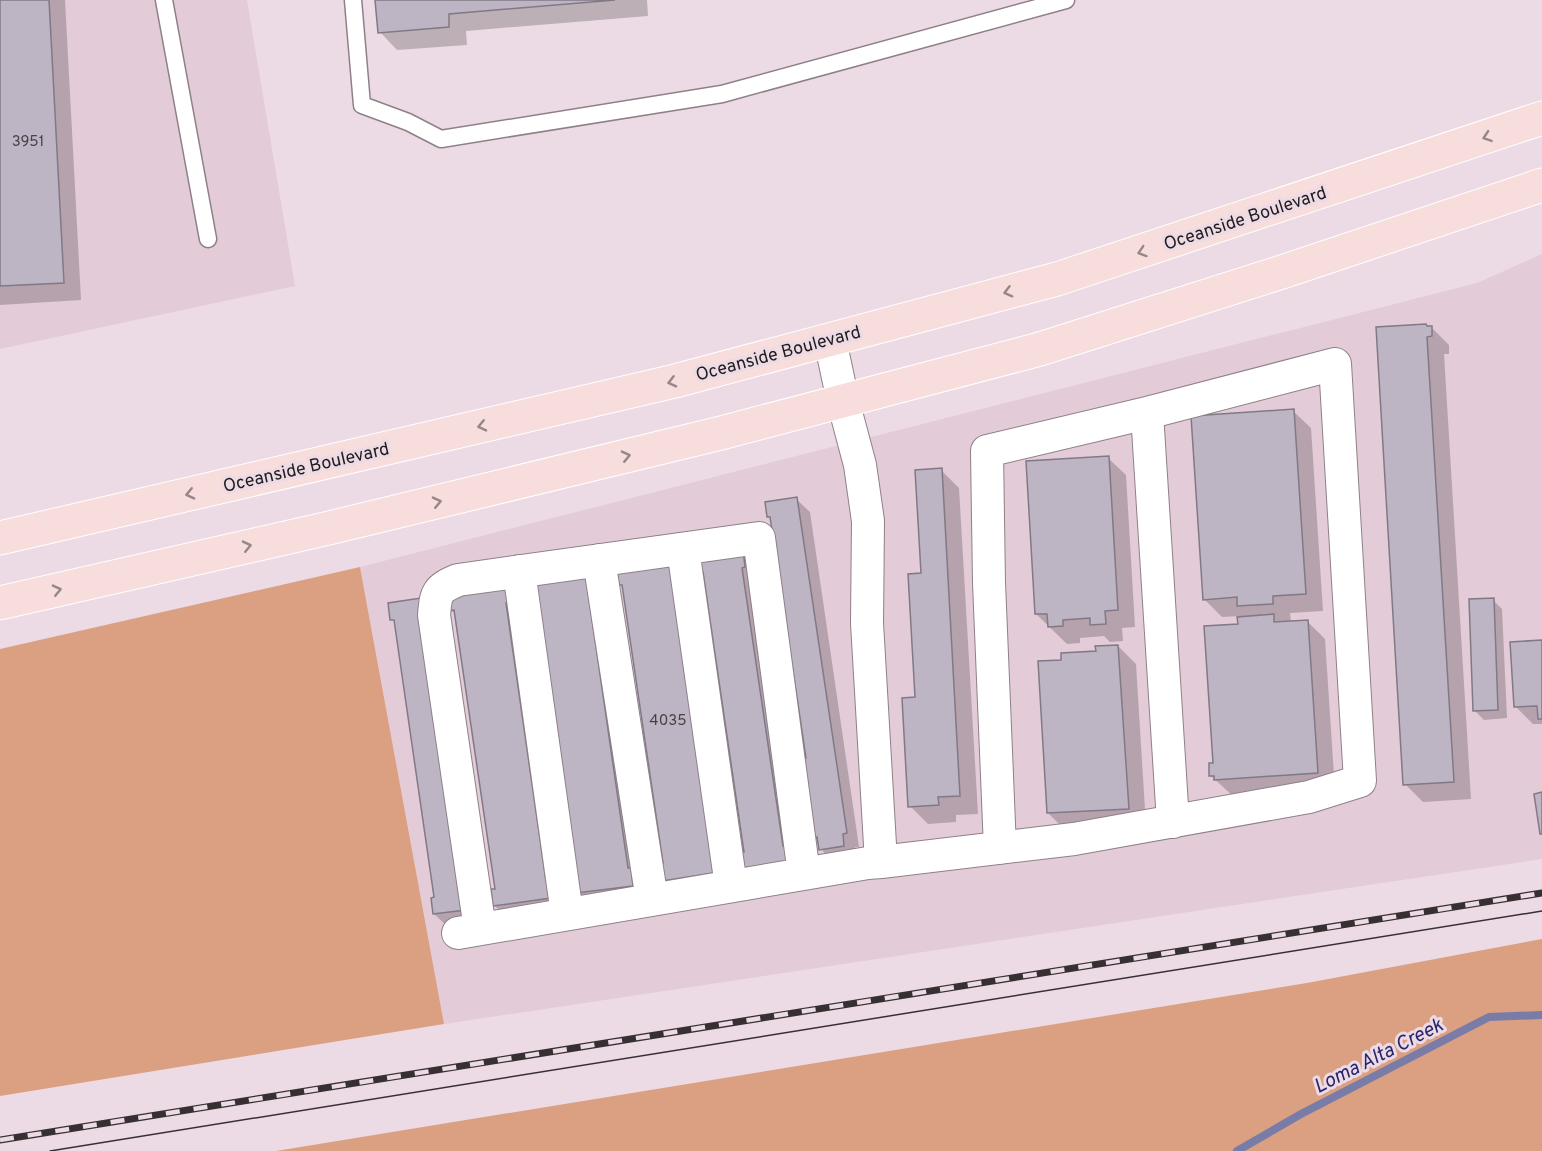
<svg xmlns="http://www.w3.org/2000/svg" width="1542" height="1151" font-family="Overpass,sans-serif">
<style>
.built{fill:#e3cbd7}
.green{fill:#dba081}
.shadow{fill:#0003}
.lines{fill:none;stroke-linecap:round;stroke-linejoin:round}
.stream{stroke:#797ca7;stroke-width:8}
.building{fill:#bdb5c3;stroke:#817986;stroke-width:1.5}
.service-casing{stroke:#8f8088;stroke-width:19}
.minor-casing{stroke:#8f8088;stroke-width:34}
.primary-casing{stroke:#fff;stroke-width:35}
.service{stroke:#fff;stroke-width:16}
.minor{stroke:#fff;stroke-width:32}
.primary{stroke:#f8dddd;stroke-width:33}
.tram{stroke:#373033;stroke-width:1.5}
.rail-casing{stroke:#373033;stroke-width:7}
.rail{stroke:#ecdbe4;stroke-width:4.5;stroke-dasharray:14;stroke-linecap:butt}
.oneway{stroke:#978687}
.labels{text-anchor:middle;stroke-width:6;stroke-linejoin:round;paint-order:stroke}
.number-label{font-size:15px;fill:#484247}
.street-label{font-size:18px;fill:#211b1e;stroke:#ecdbe4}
.water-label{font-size:20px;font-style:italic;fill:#2a266d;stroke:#ecdbe4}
</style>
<rect width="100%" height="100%" fill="#ecdbe4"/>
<path class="built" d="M0,0H247L295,286L0,349Z
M1542,254V859L444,1024L360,567L1477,283Z"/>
<path class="green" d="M360,567L444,1024L0,1096V649Z
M1542,939V1151H276L1307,983Z"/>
<path class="shadow" d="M0,0H65L81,300L0,305Z
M377,0H647L648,16L466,31L467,45L397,50L380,32Z
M1431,327L1449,345V354H1444L1471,799L1423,802L1405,784L1377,328Z
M1293,411L1311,428L1323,611L1290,613L1291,622L1307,621L1325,639L1335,790L1234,797L1211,776L1240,625L1239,616L1222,617L1204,599Z
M1108,458L1126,475L1135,627L1122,628L1123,641L1110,642L1104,636L1080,638V643L1067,644L1036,614Z
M941,470L959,488L978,814L956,815V822L928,824L910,806L922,575Z
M796,499L810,512L859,847H855L857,859L834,863L821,849L819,841L816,837L808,760L772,520L769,517Z
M743,552L761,570L800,861L763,886L745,868V853L706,576L702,572Z
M618,570L735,874L681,898L663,880L664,865L625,589L620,585Z
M588,575L645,884L595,911L577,893Z
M506,587L563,896L513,923L495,906L496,890L456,615L452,610Z
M1493,600L1502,609L1507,718L1484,720L1475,711Z
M434,613L476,908L448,927L434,914L436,899L396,623L392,619Z
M1542,641V724H1533L1515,706Z
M1118,646L1136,664L1146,826L1066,831L1048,813L1062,661Z"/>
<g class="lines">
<path class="stream" d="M1237,1151L1301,1114L1489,1017L1542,1015"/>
</g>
<path class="building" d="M0,0H49L64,283L0,286Z
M375,0H615L449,14V27L378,33Z
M1426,324L1427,326H1432V336L1427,337L1454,782L1403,785L1376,327Z
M1294,409L1306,594L1273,596V604L1237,606V597L1203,600L1191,416Z
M1109,456L1118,610L1105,611L1106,624L1090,625V618L1063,620V626L1048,627L1047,614H1035L1026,461Z
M942,468L960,796L938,797L939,805L908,807L902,698L915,697L908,574L921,573L915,470Z
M797,497L847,833L843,834L844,846L819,850L817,837L814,838L803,759L806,758L770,517H767L765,502Z
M743,550L745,567L742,568L783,846L786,845L788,862L744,868L741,852H744L703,572L700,573L698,556Z
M675,560L720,872L662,881L659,864L663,863L622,585H619L616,568Z
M588,573V591L628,868H631L633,886L576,893L530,581Z
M506,585L509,603H506L546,881L549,880L551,898L493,906L491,889H495L454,610L450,611L448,594Z
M421,598L466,910L433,914L431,898L434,897L394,620H390L388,603Z
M1494,598L1498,710L1473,711L1469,599Z
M1274,614V622L1308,620L1318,773L1214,780V776H1209V763H1213L1204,626L1238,624L1237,617Z
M1542,640V719H1538L1537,706L1514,707L1510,642Z
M1118,645L1129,809L1047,813L1038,661L1061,660V653L1096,651L1095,646Z
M1542,792V834H1540L1534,794Z"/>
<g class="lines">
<g class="service-casing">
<path id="service" d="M164,0L208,239
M353,0L362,105L408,122L441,139L722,94L1066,0"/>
</g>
<g class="minor-casing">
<path id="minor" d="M830,340L843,401L860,465L868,521L867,623L881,862
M1147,413L1173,822
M683,549L731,886
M599,560L652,900
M519,571L567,914
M480,929L434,615C436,592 437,589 458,580L759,538L804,874
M458,933L868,863L881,862L1074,839L1309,797L1360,781L1335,364L1147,413L987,451L989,583L1000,848"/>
</g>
<g class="primary-casing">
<path id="primary" d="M0,538L675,381L1057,279L1542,118
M0,603L329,528L721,433L1040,349L1285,271L1542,185"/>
</g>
<use href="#service" class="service"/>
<use href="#minor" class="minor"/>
<use href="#primary" class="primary"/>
<path class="tram" d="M50,1151L1542,911"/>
<g class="rail-casing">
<path id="rail" d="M0,1140L1542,893"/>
</g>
<use href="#rail" class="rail"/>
</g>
<defs><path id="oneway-chevron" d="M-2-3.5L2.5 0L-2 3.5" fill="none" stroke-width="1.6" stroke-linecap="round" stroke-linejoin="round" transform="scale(1.5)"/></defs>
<g class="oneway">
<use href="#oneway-chevron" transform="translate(1487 137) rotate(161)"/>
<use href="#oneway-chevron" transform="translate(1142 252) rotate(162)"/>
<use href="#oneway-chevron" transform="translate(1008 292) rotate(165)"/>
<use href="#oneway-chevron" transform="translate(672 382) rotate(166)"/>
<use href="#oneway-chevron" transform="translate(482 426) rotate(167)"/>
<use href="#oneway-chevron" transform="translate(626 456) rotate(-13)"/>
<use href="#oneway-chevron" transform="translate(190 494) rotate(167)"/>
<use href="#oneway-chevron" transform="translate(437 502) rotate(-13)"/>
<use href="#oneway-chevron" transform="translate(247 546) rotate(-13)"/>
<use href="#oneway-chevron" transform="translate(57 590) rotate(-13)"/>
</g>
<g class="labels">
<g class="number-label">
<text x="28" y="146">3951</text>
<text x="668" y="725">4035</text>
</g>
<g class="street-label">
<text transform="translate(1245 218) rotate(-18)" y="6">Oceanside Boulevard</text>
<text transform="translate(778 353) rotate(-15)" y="6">Oceanside Boulevard</text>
<text transform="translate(306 467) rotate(-13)" y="6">Oceanside Boulevard</text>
</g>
<g class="water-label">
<text transform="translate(1378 1055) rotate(-27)" y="7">Loma Alta Creek</text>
</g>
</g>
</svg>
